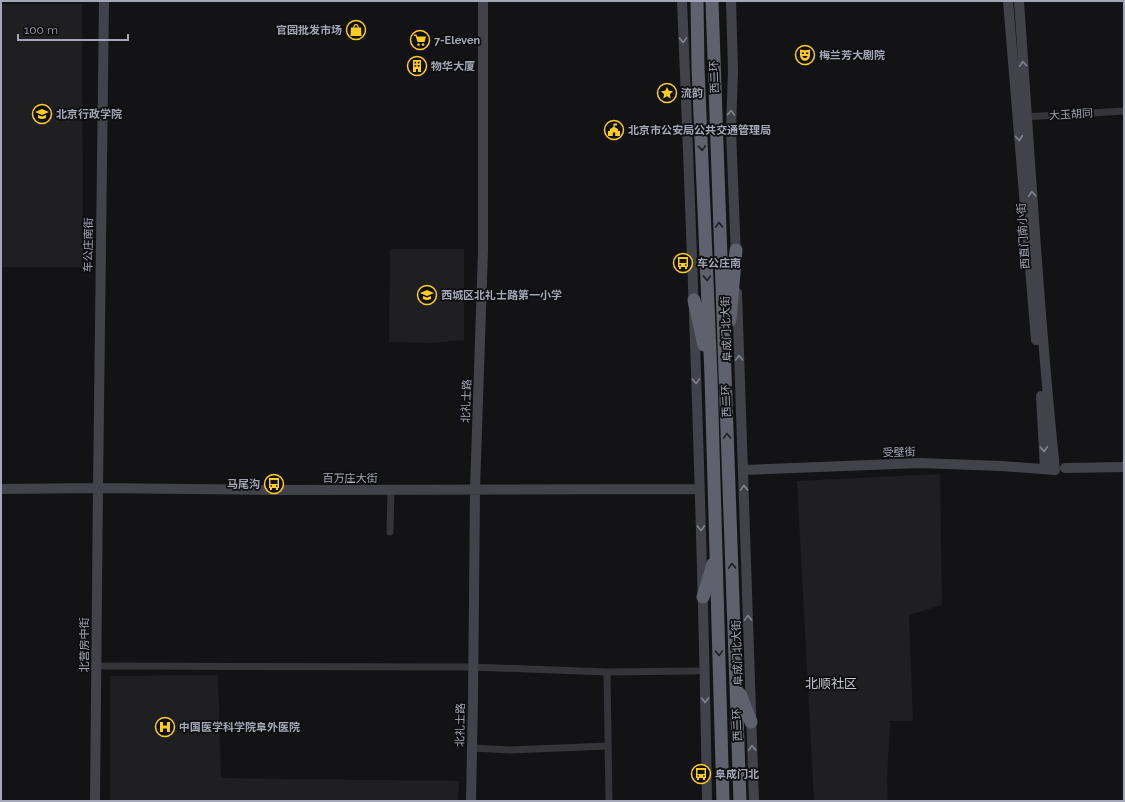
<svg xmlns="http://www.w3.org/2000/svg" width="1125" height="802" font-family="Raleway,'Noto Sans SC',sans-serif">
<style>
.built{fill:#1f1f22}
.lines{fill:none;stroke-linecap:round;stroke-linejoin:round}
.street{stroke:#34343a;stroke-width:7}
.secondary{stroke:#42434a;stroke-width:10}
.highway{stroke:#5f616c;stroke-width:13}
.oneway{stroke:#818491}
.oneway2{stroke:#1e1f22}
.labels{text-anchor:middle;stroke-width:3.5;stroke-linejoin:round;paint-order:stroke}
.poi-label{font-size:11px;font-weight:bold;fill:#a3a7b7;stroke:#0e0e10;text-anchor:start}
.street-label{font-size:11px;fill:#a3a7b7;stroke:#0e0e10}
.quarter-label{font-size:13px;fill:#c5c7d2;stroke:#0e0e10}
</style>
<rect width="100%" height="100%" fill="#131315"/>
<path class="built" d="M1,4H82L83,267H1Z
M390,249H464V340L432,343L389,342Z
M940,474L942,605L909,615L913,721H890L887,781L888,801H814L797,481Z
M218,675L221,778L459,781L458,801H110V676Z"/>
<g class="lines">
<path class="street" d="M1024,117L1124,111
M390,532L391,490
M96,666L473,667L607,672
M472,748L510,750L608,746
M609,801L607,672L697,671"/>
<path class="secondary" d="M682,1C693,267 703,534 707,801
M731,1L733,70L731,130L736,257
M1008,1L1036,340
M737,293L754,801
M1041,396L1045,469
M1065,468L1124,467
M743,470L920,463L1001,466L1055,470C1039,314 1030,157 1019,1
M1,489L98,488L272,490L699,489
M95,801L98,488L104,1
M471,801L473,700L475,489L483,251V1"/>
<path class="highway" d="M697,1L698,67L711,376L723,801
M712,1L740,801
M694,300L704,345
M730,320L736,250
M703,597L713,564
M740,694L751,722"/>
</g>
<defs><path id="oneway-chevron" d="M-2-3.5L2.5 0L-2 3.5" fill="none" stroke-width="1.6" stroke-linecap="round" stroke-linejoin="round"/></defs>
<g class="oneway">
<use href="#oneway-chevron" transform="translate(683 40) rotate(88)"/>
<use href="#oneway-chevron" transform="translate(1023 64) rotate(-94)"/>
<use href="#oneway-chevron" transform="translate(731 113) rotate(-88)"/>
<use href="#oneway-chevron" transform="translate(1019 138) rotate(85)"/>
<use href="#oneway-chevron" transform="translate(1032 194) rotate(-94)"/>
<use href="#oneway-chevron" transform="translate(739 358) rotate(-92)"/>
<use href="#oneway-chevron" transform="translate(696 381) rotate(88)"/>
<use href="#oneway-chevron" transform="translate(1044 449) rotate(87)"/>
<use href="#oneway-chevron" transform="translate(744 488) rotate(-92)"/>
<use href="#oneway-chevron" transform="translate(701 528) rotate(88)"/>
<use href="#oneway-chevron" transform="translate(748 618) rotate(-92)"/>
<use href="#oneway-chevron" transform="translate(705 700) rotate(89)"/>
<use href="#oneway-chevron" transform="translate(752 748) rotate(-92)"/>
</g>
<g class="oneway2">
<use href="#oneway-chevron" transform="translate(702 148) rotate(88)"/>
<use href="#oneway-chevron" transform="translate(719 225) rotate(-92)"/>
<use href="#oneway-chevron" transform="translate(707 278) rotate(88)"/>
<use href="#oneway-chevron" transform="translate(727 436) rotate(-92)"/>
<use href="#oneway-chevron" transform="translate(732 566) rotate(-92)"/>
<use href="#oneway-chevron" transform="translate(719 653) rotate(88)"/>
</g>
<defs>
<g id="shop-ring" transform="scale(1)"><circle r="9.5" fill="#0e0e10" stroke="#ffcd21" stroke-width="1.5"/><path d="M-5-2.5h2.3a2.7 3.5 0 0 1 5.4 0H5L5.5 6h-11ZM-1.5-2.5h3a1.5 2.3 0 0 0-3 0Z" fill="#ffcd21"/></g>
<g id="supermarket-ring" transform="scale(1)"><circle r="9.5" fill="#0e0e10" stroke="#ffcd21" stroke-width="1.5"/><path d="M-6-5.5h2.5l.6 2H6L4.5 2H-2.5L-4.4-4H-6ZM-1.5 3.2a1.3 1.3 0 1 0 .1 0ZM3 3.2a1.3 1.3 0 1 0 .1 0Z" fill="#ffcd21"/></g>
<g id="theatre-ring" transform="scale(1)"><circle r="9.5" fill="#0e0e10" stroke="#ffcd21" stroke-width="1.5"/><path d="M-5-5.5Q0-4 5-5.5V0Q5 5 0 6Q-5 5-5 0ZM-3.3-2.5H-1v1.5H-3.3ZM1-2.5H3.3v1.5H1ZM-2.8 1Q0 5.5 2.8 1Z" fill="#ffcd21"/></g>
<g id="building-ring" transform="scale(1)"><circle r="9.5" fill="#0e0e10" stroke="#ffcd21" stroke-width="1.5"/><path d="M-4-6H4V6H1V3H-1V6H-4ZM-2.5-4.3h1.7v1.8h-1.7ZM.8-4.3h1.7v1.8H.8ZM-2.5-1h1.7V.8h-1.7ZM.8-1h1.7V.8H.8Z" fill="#ffcd21"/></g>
<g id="sight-ring" transform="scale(1)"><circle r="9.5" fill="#0e0e10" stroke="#ffcd21" stroke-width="1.5"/><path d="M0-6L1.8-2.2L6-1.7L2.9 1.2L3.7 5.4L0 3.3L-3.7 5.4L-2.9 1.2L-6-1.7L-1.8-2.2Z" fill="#ffcd21"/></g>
<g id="university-ring" transform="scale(1)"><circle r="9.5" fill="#0e0e10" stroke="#ffcd21" stroke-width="1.5"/><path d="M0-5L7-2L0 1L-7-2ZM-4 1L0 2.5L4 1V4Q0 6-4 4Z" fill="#ffcd21"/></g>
<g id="civic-ring" transform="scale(1)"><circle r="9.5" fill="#0e0e10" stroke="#ffcd21" stroke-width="1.5"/><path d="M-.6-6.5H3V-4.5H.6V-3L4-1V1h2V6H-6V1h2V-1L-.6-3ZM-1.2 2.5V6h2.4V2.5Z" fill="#ffcd21"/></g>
<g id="bus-ring" transform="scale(1)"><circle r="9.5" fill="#0e0e10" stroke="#ffcd21" stroke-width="1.5"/><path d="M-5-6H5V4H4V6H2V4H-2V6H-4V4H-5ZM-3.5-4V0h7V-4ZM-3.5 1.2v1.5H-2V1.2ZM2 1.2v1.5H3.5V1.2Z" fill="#ffcd21"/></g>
<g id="school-ring" transform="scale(1)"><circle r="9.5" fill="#0e0e10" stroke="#ffcd21" stroke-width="1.5"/><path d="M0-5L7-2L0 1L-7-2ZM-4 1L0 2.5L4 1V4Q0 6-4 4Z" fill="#ffcd21"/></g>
<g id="hospital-ring" transform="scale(1)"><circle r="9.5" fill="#0e0e10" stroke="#ffcd21" stroke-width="1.5"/><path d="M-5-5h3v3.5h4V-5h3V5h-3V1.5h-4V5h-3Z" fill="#ffcd21"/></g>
</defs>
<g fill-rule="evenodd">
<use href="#shop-ring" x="356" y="30"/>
<use href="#supermarket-ring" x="420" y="40"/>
<use href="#theatre-ring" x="805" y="55"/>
<use href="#building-ring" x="417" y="66"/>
<use href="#sight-ring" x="667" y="93"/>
<use href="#university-ring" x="42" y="114"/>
<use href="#civic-ring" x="614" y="130"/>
<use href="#bus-ring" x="683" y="263"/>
<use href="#school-ring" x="427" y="295"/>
<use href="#bus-ring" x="274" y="484"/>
<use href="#hospital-ring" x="165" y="727"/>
<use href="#bus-ring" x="701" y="774"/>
</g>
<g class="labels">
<g class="poi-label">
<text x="342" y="34" text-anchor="end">官园批发市场</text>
<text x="434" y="44">7-Eleven</text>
<text x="819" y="59">梅兰芳大剧院</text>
<text x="431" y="70">物华大厦</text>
<text x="681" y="97">流韵</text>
<text x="56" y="118">北京行政学院</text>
<text x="628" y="134">北京市公安局公共交通管理局</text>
<text x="697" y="267">车公庄南</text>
<text x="441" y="299">西城区北礼士路第一小学</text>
<text x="260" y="488" text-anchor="end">马尾沟</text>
<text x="179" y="731">中国医学科学院阜外医院</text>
<text x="715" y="778">阜成门北</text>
</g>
<g class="street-label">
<text transform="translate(714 77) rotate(-92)" y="4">西二环</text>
<text transform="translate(1071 114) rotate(-4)" y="4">大玉胡同</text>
<text transform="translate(1023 236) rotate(-94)" y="4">西直门南小街</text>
<text transform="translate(88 245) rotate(-89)" y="4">车公庄南街</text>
<text transform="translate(726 329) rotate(-92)" y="4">阜成门北大街</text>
<text transform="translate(466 401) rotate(-88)" y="4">北礼士路</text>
<text transform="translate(726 401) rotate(-92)" y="4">西二环</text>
<text transform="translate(899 452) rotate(-2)" y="4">受壁街</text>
<text x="350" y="482">百万庄大街</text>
<text transform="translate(84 645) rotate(-90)" y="4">北营房中街</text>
<text transform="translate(737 653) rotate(-92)" y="4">阜成门北大街</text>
<text transform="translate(460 725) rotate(-89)" y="4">北礼士路</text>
<text transform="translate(737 725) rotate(-92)" y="4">西二环</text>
</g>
<g class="quarter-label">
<text x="831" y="688">北顺社区</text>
</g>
</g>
<rect width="1125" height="802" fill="none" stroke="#a3a7b7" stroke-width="4"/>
<path d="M18 34v6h110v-6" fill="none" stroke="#a3a7b7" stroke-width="2"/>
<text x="24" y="34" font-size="12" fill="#a3a7b7" stroke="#0e0e10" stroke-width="3" paint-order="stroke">100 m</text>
</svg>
